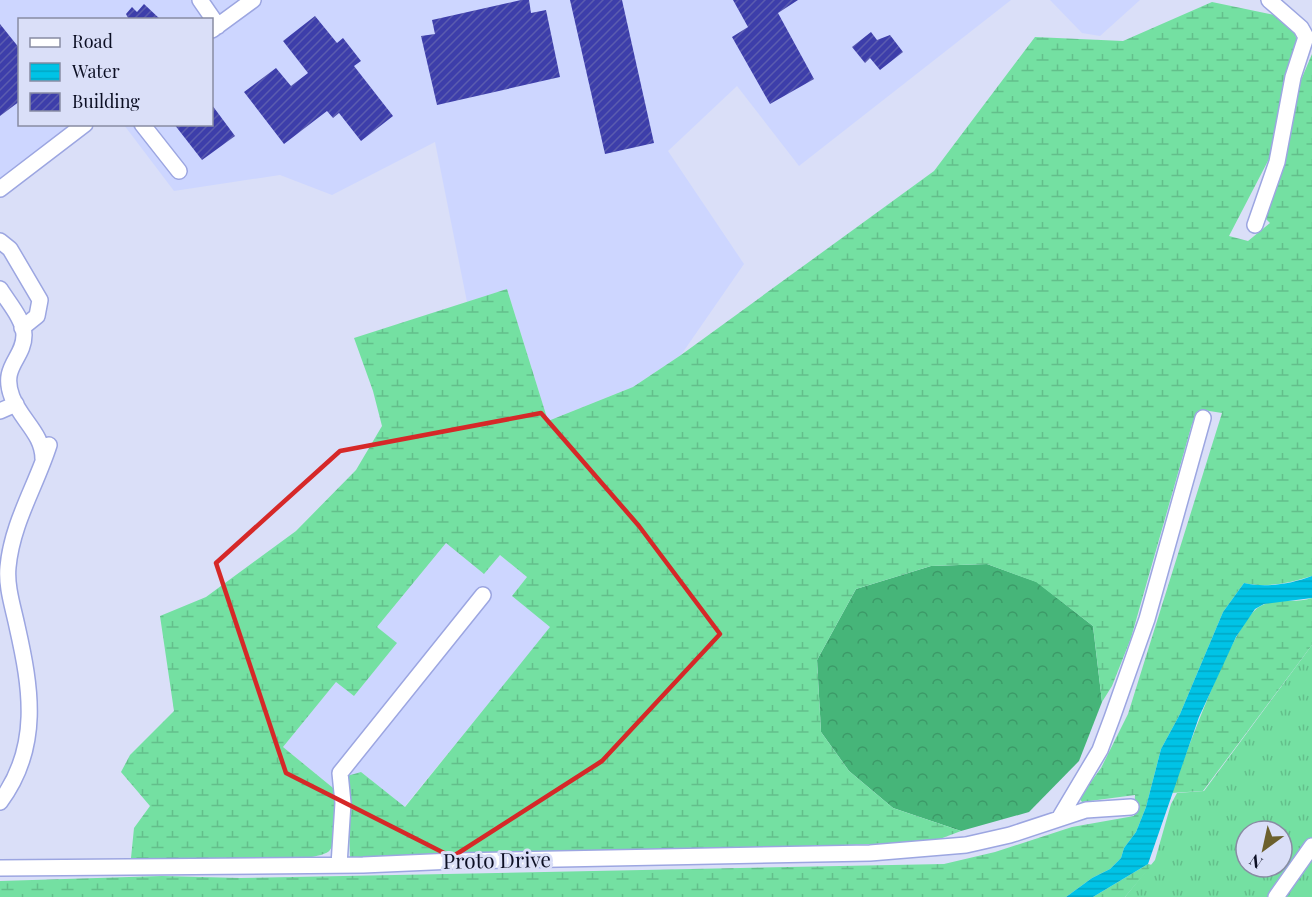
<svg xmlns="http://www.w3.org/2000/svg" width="1312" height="897" font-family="'Playfair Display',serif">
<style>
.built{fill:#cdd6ff}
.grass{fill:url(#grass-tufts);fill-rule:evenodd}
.forest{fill:url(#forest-crowns)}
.wetland{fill:url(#wetland-marsh)}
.water{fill:url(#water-rules)}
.building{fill:url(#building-hatch)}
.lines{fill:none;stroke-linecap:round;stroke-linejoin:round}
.minor-casing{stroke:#9ca6e1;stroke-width:18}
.minor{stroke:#fff;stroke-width:15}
.marked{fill:none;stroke:#d62828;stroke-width:4.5;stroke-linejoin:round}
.labels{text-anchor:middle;stroke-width:6;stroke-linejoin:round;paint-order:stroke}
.street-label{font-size:21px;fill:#0c0f24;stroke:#dadff8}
</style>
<defs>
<pattern id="grass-tufts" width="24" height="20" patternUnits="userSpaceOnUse" patternTransform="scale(1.5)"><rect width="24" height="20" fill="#74e0a2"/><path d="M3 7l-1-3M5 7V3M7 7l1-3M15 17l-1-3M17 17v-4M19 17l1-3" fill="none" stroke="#63bf8b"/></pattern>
<pattern id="forest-crowns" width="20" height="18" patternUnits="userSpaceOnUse" patternTransform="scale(1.5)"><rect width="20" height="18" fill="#46b579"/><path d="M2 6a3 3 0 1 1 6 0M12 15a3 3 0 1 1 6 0" fill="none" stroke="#3c9a68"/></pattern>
<pattern id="wetland-marsh" width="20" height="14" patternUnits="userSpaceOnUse" patternTransform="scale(1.5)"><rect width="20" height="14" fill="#74e0a2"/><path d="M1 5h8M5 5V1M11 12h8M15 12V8" fill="none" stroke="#63bf8b"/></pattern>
<pattern id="water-rules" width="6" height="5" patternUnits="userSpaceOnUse" patternTransform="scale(1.5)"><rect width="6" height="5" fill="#00c3e6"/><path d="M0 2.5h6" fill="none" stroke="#01a6c5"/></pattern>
<pattern id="building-hatch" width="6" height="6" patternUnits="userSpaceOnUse" patternTransform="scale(1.5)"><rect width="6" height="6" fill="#3d3eaa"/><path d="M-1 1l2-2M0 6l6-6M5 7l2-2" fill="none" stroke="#5b5caf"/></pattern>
</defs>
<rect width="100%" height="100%" fill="#dadff8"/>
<path class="built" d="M0,0H1011L799,166L737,86L668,151L744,264L681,355L633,387L548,421L507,289L467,302L435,142L332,195L280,175L174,191L124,125L212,124V20H20V124L90,125L0,193Z
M1050,0H1140L1100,36L1082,33Z
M446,543L484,574L500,555L527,577L512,596L551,627L404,807L361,772L338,792L283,747L336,682L354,696L396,644L377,627Z"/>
<path class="grass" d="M1312,645V843L1274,897H1125L1155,860L1171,804L1177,793L1204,791ZM1246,831H1282V867H1246Z
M1312,853V897H1281Z"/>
<path class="forest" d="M987,564L1037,582L1093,626L1102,702L1079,761L1029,812L961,831L893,808L849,771L821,732L817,660L856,589L931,566Z"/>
<path class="wetland" d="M1212,2L1279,16L1295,31L1297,45L1269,159L1229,236L1248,241L1270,223L1264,217L1284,163L1301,80L1312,54V576C1290,583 1267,588 1244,583L1223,612L1180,714L1161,749L1146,807L1136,832L1124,848L1121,858L1110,869L1092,878L1066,897H0V881L162,876L240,878L944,864L995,852L1072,827L1134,816L1135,795L1082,802L1079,798L1101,768L1128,714L1222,413L1203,410L1192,424L1131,638L1112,686L1102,702L1093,626L1036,582L987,564L931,566L856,589L817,660L821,732L849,771L893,808L961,831L932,842L358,861L350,857L347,776L361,772L405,807L550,627L512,596L527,577L500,555L484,574L446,543L377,627L397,643L354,696L336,682L283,747L338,792C337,809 340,836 330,850C317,868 160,858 131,858L134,828L150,806L121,772L130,755L174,711L160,616L206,597L296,531L356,470L382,426L373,391L354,338L507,289L548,421L633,387L681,355L934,171L1035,37L1123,41Z
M1312,598V645L1203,791L1171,793C1186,757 1231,625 1259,607C1275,597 1294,604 1312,598Z
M1148,864L1152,865L1125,897H1093Z"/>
<path class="water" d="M1312,576V598L1264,604L1255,609L1236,637L1199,717L1148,864L1093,897H1066L1092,878L1110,869L1121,858L1124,848L1136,832L1146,807L1161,749L1180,714L1223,612L1244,583C1266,588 1291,584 1312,576Z"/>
<path class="building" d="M521,0H529L531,13L546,10L560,77L437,105L421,36L435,34L432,20Z
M570,0H622L654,143L605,154Z
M733,0H798L778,13L814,79L770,104L732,37L748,27Z
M144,4L161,20H129L126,14L132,7L137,12Z
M315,16L337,43L343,38L361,61L354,66L393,116L361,141L339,113L333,118L327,111L284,144L244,92L276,68L291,86L308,73L283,41Z
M0,24L20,49V101L0,116Z
M871,32L877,40L890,35L903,52L880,70L870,58L865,63L852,47Z
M212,105L235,136L202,160L174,124H212Z"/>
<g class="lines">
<g class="minor-casing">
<path id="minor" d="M200,0L218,26
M212,30L253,0
M142,124L179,171
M0,189L85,124
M1255,225L1277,162L1293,77L1306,37L1301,28L1269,0
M0,241L10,249L40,300L37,316L22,328
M0,289C8,302 24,320 24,335C24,359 0,366 12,397C21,420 43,434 43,459
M0,411L16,404
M0,802C41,747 31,688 17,626C13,607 6,586 8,567C12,523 36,486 49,445
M1060,817L1100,750L1112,718L1147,619L1203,418
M339,865L343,803L340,773L483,595
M0,868L363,865L454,861L870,853L966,845L1010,835L1086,810L1131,807
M1276,897L1312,846"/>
</g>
<use href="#minor" class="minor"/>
</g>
<path class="marked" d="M541,413L639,526L720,634L602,761L452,857L286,773L216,563L340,451Z"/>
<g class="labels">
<g class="street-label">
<text transform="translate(497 861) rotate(-1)" y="7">Proto Drive</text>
</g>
</g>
<rect x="18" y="18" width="195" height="108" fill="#dadff8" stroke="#888ca3" stroke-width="1.5"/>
<rect x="30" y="38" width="30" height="9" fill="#ffffff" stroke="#888ca3" stroke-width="1.5"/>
<text x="72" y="48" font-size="18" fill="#0c0f24">Road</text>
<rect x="30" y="63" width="30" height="18" fill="url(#water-rules)" stroke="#888ca3" stroke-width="1.5"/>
<text x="72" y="78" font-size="18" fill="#0c0f24">Water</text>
<rect x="30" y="93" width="30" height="18" fill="url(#building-hatch)" stroke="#888ca3" stroke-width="1.5"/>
<text x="72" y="108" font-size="18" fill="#0c0f24">Building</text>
<g transform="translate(1264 849) rotate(213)"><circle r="28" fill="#dadff8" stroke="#888ca3" stroke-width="1.5"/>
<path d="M0-4.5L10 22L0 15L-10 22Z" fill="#6c602d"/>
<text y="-9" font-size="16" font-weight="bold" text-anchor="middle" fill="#0c0f24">N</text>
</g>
</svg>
